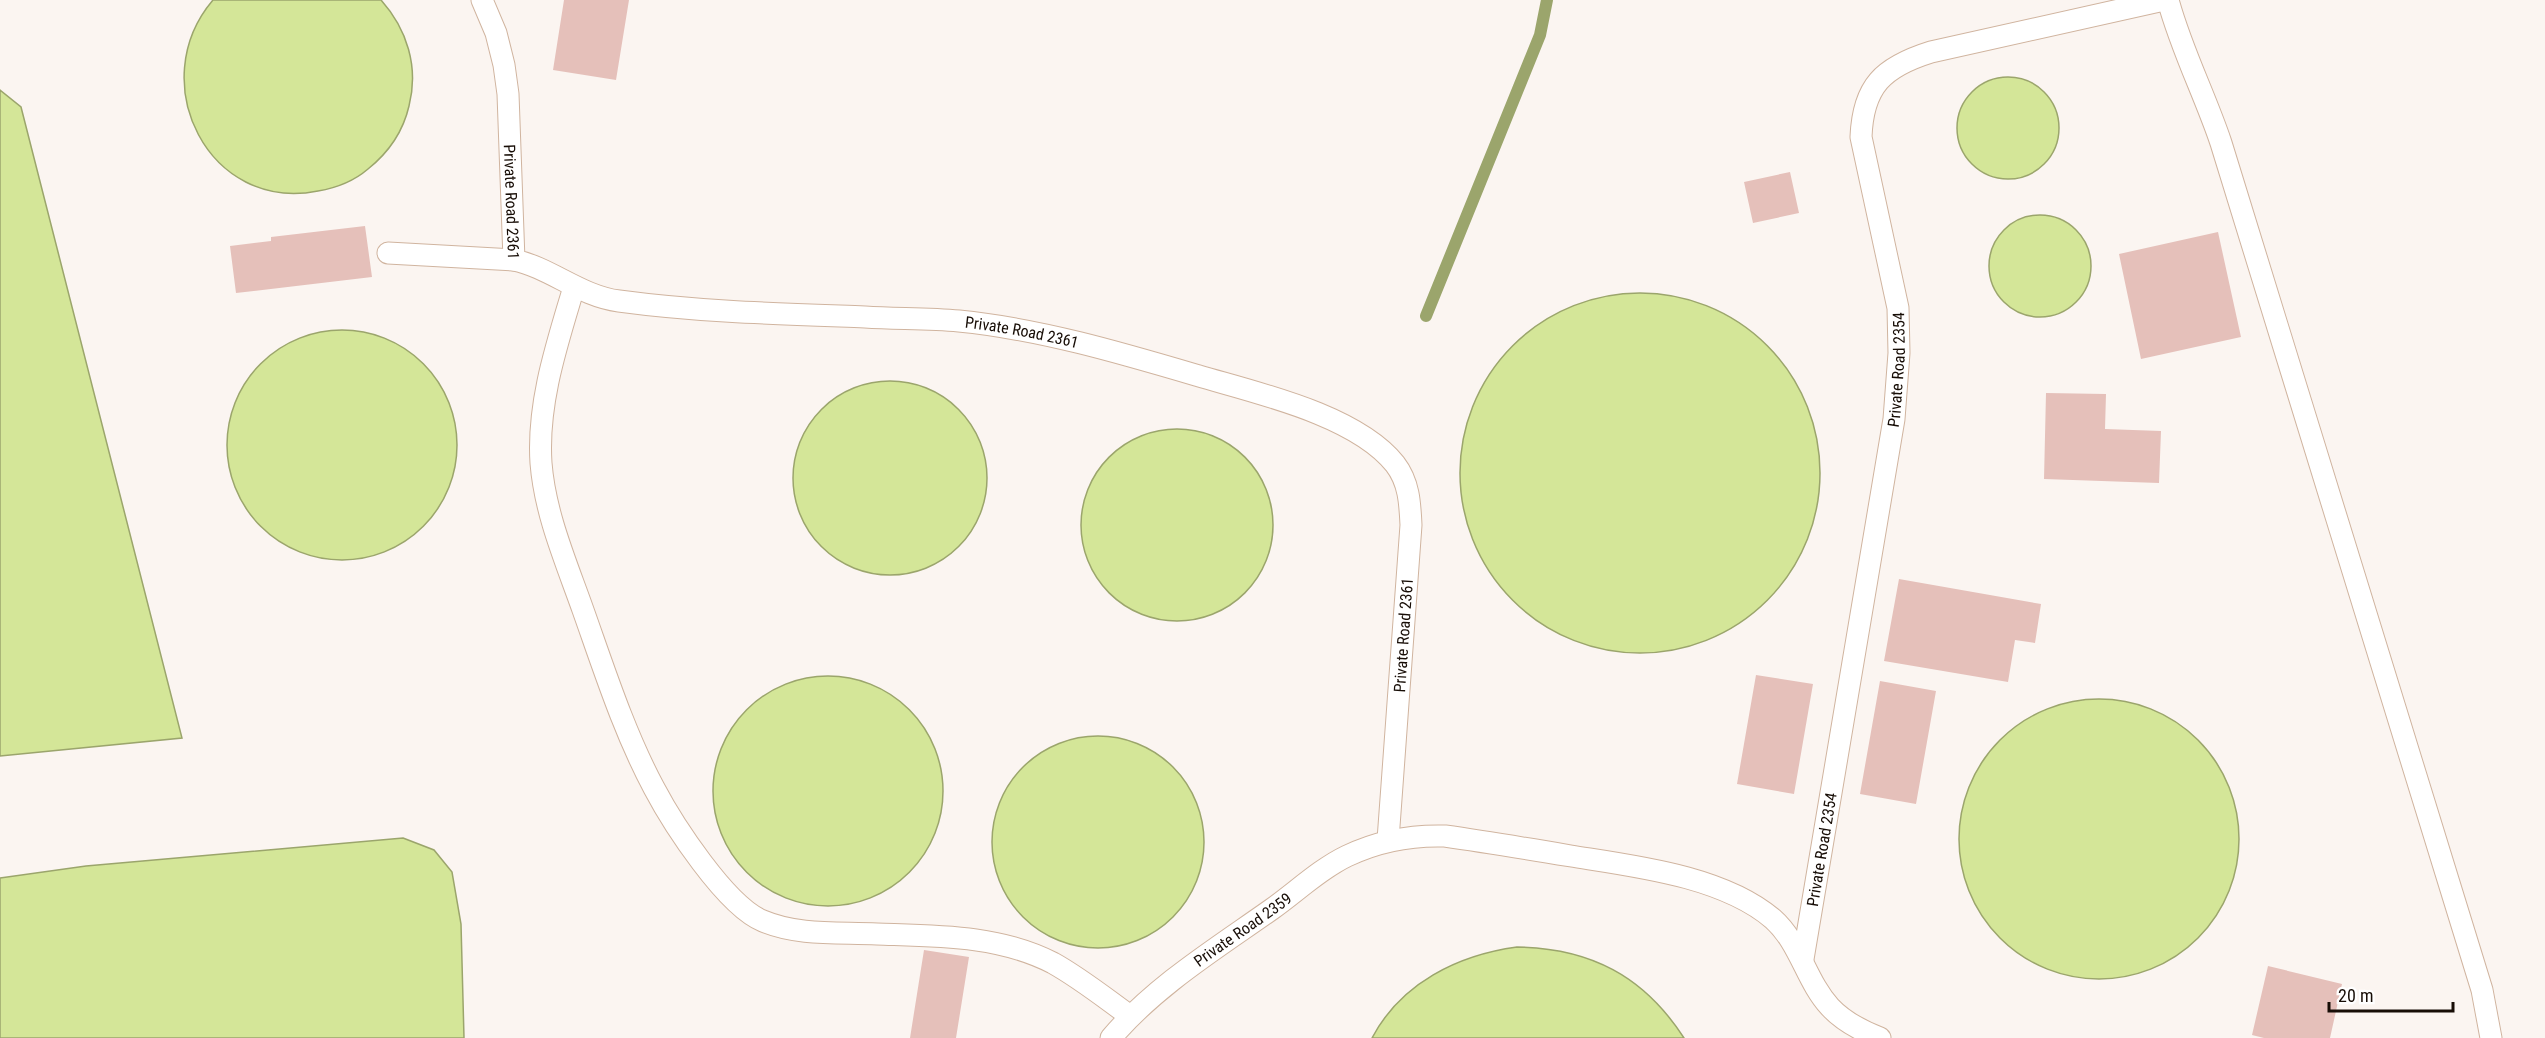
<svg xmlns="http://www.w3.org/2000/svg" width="2545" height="1038" font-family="'Roboto Condensed',sans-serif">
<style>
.water{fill:#d4e698;stroke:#9ba56c;stroke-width:1.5}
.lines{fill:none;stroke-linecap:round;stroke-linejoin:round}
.stream{stroke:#9ba56c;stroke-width:12}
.building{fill:#e5c0ba}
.lane-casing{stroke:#d0b49f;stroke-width:23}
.lane{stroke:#fff;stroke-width:21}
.labels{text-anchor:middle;stroke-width:6;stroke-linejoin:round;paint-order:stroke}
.street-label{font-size:16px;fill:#170d06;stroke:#fff}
</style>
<rect width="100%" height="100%" fill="#fbf5f1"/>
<path class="water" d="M213,0H381C407,29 419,67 409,106C403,132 388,153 368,169C354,181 336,188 318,191C209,213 143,82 213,0Z
M1957 128a51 51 0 1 1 102 0a51 51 0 1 1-102 0Z
M0,90L21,107L182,738L0,756Z
M1989 266a51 51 0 1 1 102 0a51 51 0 1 1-102 0Z
M1460 473a180 180 0 1 1 360 0a180 180 0 1 1-360 0Z
M227 445a115 115 0 1 1 230 0a115 115 0 1 1-230 0Z
M793 478a97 97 0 1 1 194 0a97 97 0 1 1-194 0Z
M1081 525a96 96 0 1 1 192 0a96 96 0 1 1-192 0Z
M713 791a115 115 0 1 1 230 0a115 115 0 1 1-230 0Z
M1959 839a140 140 0 1 1 280 0a140 140 0 1 1-280 0Z
M992 842a106 106 0 1 1 212 0a106 106 0 1 1-212 0Z
M403,838L434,850L452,872L461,924L464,1038H0V878L86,866Z
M1517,947C1590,948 1644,976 1684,1038H1372C1401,983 1458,955 1517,947Z"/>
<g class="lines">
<path class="stream" d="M1426,316L1540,35L1547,0"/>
</g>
<path class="building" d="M564,0H629L616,80L553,70Z
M1790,172L1799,213L1753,223L1744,182Z
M365,226L372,277L236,293L230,246L271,241V237Z
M2218,232L2241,337L2141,359L2119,254Z
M2046,393L2106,394L2105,429L2161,431L2159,483L2044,479Z
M1899,579L2041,604L2035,643L2015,640L2008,682L1884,661Z
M1756,675L1813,684L1794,794L1737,784Z
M1880,681L1936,691L1916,804L1860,794Z
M924,950L969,957L956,1038H910Z
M2268,966L2342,984L2330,1038H2264L2252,1035Z"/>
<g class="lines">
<g class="lane-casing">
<g id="lane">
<path id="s1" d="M482,0L496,33L504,65L508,94L514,260C551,268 580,296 619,301C700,312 783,314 865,317C896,319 928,318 959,321C1040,329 1121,353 1199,376C1257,393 1356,415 1395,464C1409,482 1410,503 1411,525L1388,840"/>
<path d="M2168,0C2181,49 2205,95 2221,143L2482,990L2491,1038"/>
<path d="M388,253L514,260"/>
<path d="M574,287C557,344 537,403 541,463C545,514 566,562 583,610C604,669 624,732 654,788C673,824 726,906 763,921C798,936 840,932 877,934C936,936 999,935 1053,963C1080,978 1105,998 1130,1016"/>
<path id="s2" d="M1803,959L1894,419L1899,353L1898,308L1861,137C1863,86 1883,67 1931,52L2164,0"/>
<path id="s3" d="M1111,1038C1155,986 1217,948 1272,909C1296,892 1320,869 1347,856C1378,841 1410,835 1445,836C1487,842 1529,849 1571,856C1634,866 1723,876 1773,919C1800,943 1806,981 1830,1007C1843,1021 1862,1031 1880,1038"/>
</g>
</g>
<use href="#lane" class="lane"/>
</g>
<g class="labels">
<g class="street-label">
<text dy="6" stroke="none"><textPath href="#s1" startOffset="206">Private Road 2361</textPath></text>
<text dy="6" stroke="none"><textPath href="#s1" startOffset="782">Private Road 2361</textPath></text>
<text dy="6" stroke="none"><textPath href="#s2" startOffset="597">Private Road 2354</textPath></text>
<text transform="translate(1403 635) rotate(-86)" y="6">Private Road 2361</text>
<text dy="6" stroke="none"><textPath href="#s2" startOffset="111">Private Road 2354</textPath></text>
<text dy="6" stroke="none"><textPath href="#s3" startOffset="171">Private Road 2359</textPath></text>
</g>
</g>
<path d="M2329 1002v9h124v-9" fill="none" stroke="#170d06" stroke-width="3"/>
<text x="2338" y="1002" font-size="18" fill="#170d06" stroke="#ffffff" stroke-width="4.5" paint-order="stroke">20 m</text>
</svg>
